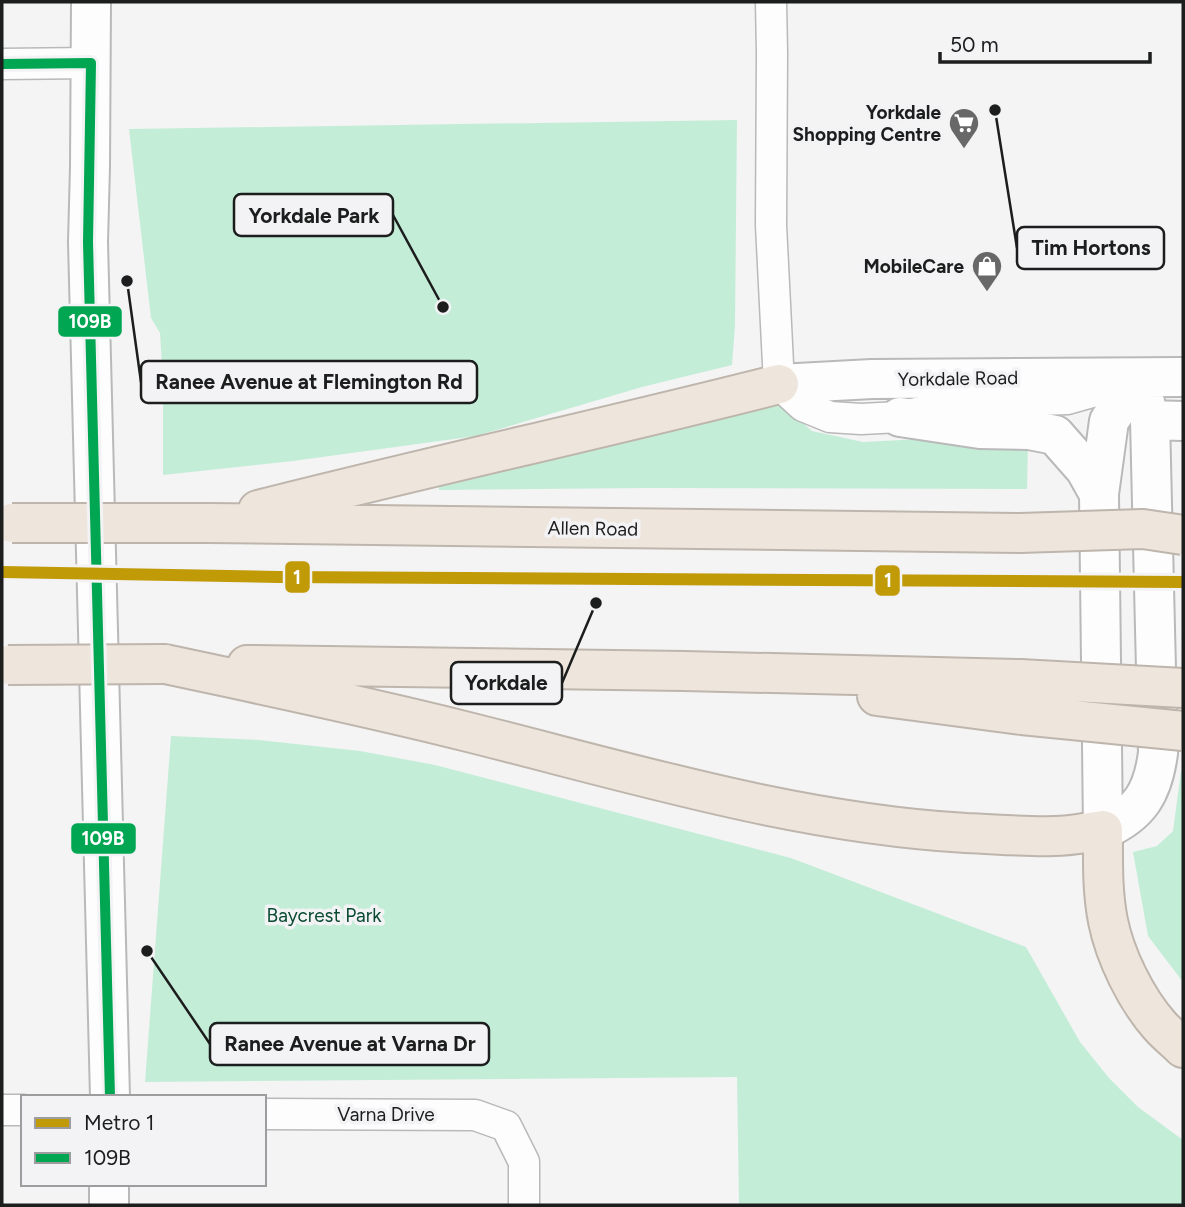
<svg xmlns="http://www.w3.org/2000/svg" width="1185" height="1207" font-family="Figtree,sans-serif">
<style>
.green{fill:#c4edd8}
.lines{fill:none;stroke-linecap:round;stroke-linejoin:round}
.street-casing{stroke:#b9b9b9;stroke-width:33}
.secondary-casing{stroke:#b9b9b9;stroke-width:42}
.highway-casing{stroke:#beb5ac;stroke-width:42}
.street{stroke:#fdfdfd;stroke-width:30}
.secondary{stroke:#fdfdfd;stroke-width:38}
.highway{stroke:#eee6dd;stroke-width:38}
.highway-bridge-casing{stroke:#beb5ac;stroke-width:42;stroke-linecap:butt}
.highway-bridge{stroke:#eee6dd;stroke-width:38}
.bus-1-casing{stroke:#f3f3f5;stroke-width:16}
.bus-1{stroke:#00a651;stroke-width:10}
.metro-1-casing{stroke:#f3f3f5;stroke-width:18}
.metro-1{stroke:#c19a07;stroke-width:12}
.labels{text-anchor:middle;stroke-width:7;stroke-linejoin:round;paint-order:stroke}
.poi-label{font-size:19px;font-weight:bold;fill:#1c1d1d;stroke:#f3f3f5;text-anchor:end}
.street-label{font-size:19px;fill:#1c1d1d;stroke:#f3f3f5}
.park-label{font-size:19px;fill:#094a31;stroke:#f3f3f5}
.leader{fill:none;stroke:#1c1d1d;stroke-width:2.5}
.callout-dot{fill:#1c1d1d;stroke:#f3f3f5;stroke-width:2.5}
.callout{fill:#f3f3f5;stroke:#1c1d1d;stroke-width:2.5}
.callout-label{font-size:21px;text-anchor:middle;font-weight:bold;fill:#1c1d1d}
.line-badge{stroke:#f3f3f5;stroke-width:2.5}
.badge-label{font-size:19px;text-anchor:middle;font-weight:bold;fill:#fff}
</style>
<rect width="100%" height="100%" fill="#f4f4f4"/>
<path class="green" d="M737,120L735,325L732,365L642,387L476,436L293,461L163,475V383L160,333L151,318L129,129Z
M778,401L812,431L863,442L920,439L1028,442L1027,489L647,488L439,490V483Z
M171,736L259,740L360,751L435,765L791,858L1026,947L1080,1042L1109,1078L1138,1107L1183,1140V1205H739L737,1077L145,1082Z
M1181,771H1183V982L1148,936L1133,852L1157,846L1173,831Z"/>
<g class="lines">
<g class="street-casing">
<path id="street" d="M771,2L772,53L771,225L779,384L803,406L830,417L861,419L900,417L957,403L1067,399L1113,386
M2,64L91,63
M2,1110H23
M264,1114L475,1115L506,1126L524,1162V1205"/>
</g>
<g class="secondary-casing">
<path id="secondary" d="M91,2L90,167L88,242L110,1097
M1138,378L1150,420L1158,753C1153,792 1140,814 1103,830L1099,494L1109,421Z
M779,384L872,379L1183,377
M900,417L980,429L1029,430L1055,435L1085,469L1099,494
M1150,420L1183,421
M109,1205V1184"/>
</g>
<g class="highway-casing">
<path id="highway" d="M258,510C431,466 606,428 779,384
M209,523L1020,533
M165,664C264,685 365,706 464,731C629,772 794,823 966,833C995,834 1026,837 1055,836C1071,836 1087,832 1103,830C1103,860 1102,891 1108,921C1115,956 1136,999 1160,1026C1167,1034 1176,1041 1183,1048
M247,665L684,671L1020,679
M877,696L1022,715"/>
</g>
<use href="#street" class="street"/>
<use href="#secondary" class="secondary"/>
<use href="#highway" class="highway"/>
<g class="highway-bridge-casing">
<path id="highway-bridge" d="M12,523H209
M1020,533L1143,529L1183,535
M8,665L165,664
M1020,679L1183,688
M1022,715L1183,731"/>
</g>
<use href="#highway-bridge" class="highway-bridge"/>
<g class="bus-1-casing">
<path id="bus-1" d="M91,63L88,242L110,1097
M2,64L91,63"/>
</g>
<use href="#bus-1" class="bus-1"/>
<g class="metro-1-casing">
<path id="metro-1" d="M2,572L278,577L1183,582"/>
</g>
<use href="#metro-1" class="metro-1"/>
</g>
<defs>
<g id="supermarket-pin" transform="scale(1.575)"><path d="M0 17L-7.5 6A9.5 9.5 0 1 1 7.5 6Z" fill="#686868" stroke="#f3f3f5"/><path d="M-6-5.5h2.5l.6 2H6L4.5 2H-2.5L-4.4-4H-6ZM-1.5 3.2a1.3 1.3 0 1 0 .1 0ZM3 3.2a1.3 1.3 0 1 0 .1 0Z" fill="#fff"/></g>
<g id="shop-pin" transform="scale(1.575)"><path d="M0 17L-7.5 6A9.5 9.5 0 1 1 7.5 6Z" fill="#686868" stroke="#f3f3f5"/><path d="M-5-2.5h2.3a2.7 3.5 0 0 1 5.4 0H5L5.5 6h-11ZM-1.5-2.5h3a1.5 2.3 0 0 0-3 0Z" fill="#fff"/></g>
</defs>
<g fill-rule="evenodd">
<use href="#supermarket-pin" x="964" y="123"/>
<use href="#shop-pin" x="987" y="266"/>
</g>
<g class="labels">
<g class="poi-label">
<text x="941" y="119">Yorkdale<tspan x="941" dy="22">Shopping Centre</tspan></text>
<text x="964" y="273">MobileCare</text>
</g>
<g class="street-label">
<text transform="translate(958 378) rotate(-1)" y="7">Yorkdale Road</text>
<text transform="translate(593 528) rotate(1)" y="7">Allen Road</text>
<text x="386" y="1121">Varna Drive</text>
</g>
<g class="park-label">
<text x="324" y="922">Baycrest Park</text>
</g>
</g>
<path class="leader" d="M443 307L393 215M995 110L1017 248M127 281L141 382M596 603L562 683M147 951L210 1044"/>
<g class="callout-dot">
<circle cx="443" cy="307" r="7"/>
<circle cx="995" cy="110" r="7"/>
<circle cx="127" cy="281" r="7"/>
<circle cx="596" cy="603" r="7"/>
<circle cx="147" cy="951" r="7"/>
</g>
<g class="callout">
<rect x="234" y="194" width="159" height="42" rx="7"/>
<rect x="1017" y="227" width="147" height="42" rx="7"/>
<rect x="141" y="361" width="336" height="42" rx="7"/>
<rect x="451" y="662" width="111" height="42" rx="7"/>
<rect x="210" y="1023" width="279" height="42" rx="7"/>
</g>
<g class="callout-label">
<text x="314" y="223">Yorkdale Park</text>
<text x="1091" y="255">Tim Hortons</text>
<text x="309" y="389">Ranee Avenue at Flemington Rd</text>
<text x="506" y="690">Yorkdale</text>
<text x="350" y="1051">Ranee Avenue at Varna Dr</text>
</g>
<g class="line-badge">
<rect x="57" y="305" width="66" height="33" rx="7" fill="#00a651"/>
<rect x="284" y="560" width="27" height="34" rx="7" fill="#c19a07"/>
<rect x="874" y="564" width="27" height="33" rx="7" fill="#c19a07"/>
<rect x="70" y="822" width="67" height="33" rx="7" fill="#00a651"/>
</g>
<g class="badge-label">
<text x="90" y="328">109B</text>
<text x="297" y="584">1</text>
<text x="888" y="587">1</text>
<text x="103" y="845">109B</text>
</g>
<rect width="1185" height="1207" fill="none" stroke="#1c1d1d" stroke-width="7"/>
<rect x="21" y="1095" width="245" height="91" fill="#f3f3f5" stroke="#9d9d9f" stroke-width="2"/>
<rect x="35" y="1118" width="35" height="10" fill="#c19a07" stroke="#9d9d9f" stroke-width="2"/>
<text x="84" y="1130" font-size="21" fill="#1c1d1d">Metro 1</text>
<rect x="35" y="1153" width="35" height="10" fill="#00a651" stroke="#9d9d9f" stroke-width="2"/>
<text x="84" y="1165" font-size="21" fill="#1c1d1d">109B</text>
<path d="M940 52v10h210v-10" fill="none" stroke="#1c1d1d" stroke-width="3.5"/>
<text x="950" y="52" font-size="21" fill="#1c1d1d" stroke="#f3f3f5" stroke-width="5" paint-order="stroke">50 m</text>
</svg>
